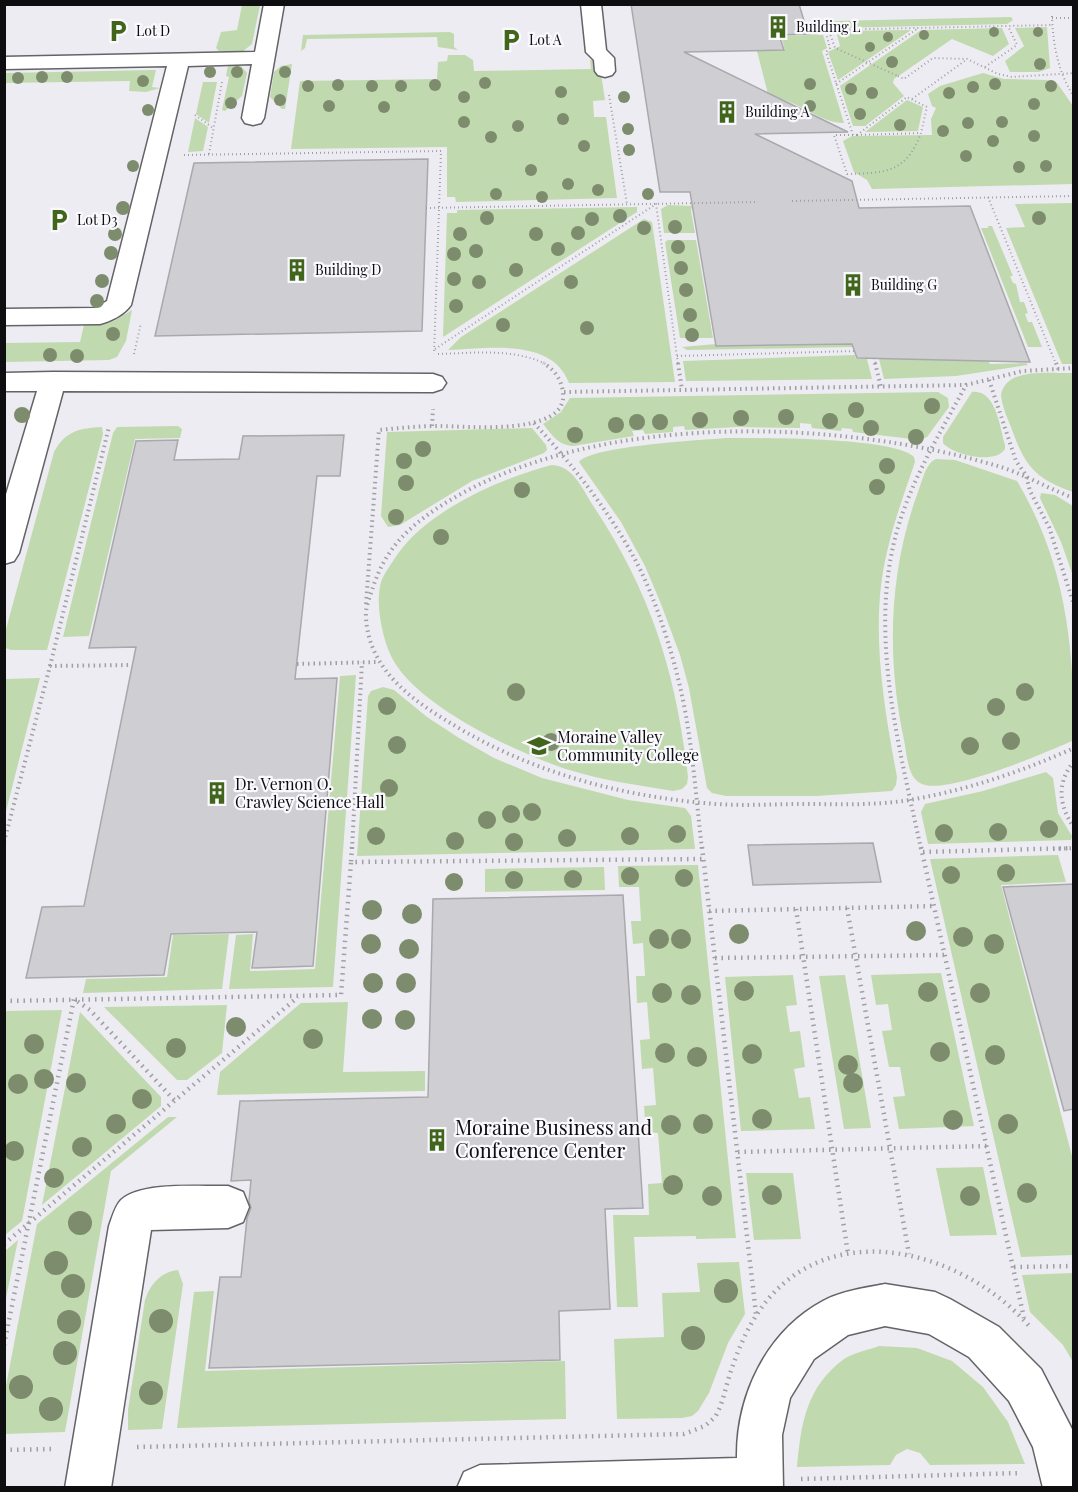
<svg xmlns="http://www.w3.org/2000/svg" width="1078" height="1492" font-family="'Playfair Display',serif">
<style>
.green{fill:#c1d9ae}
.building{fill:#ceced3;stroke:#a8a8ad;stroke-width:1.5}
.lines{fill:none;stroke-linecap:round;stroke-linejoin:round}
.minor-casing{stroke:#636368;stroke-width:3}
.path-far2{stroke:#a09fa4;stroke-width:2;stroke-dasharray:1 3;stroke-linecap:butt}
.path-far1{stroke:#a09fa4;stroke-width:4;stroke-dasharray:1.5 4;stroke-linecap:butt}
.path{stroke:#a09fa4;stroke-width:4.5;stroke-dasharray:1.5 5;stroke-linecap:butt}
.minor{fill:#fff;fill-rule:evenodd}
.path-bridge{stroke:#a09fa4;stroke-width:2;stroke-dasharray:1 3;stroke-linecap:butt}
.tree{fill:#7d8c6d}
.labels{text-anchor:middle;stroke-width:4.5;stroke-linejoin:round;paint-order:stroke}
.far-poi-label{font-size:14px;fill:#0e0e10;stroke:#faf9fe;text-anchor:start}
.poi-label{font-size:16px;fill:#0e0e10;stroke:#faf9fe;text-anchor:start}
.near-poi-label{font-size:20px;fill:#0e0e10;stroke:#faf9fe;text-anchor:start}
</style>
<rect width="100%" height="100%" fill="#edecf2"/>
<path class="green" d="M242,5H260L252,44L242,52L219,51L216,48L221,32L237,30Z
M1011,17L1013,20L1007,24L836,28L833,21Z
M1047,27L1050,68L1039,72H1010L1005,61L1024,46L1015,28Z
M1002,28L1009,44L993,56L952,39L894,79L893,83L904,96L865,126H853L840,86L921,30Z
M911,30L838,80L828,52L840,46L836,31Z
M809,31H816L818,35H823L827,48L822,51L844,123C817,123 796,97 769,98L757,51L785,50L781,36L809,35Z
M450,32L454,34V47L458,50L438,47L437,37L307,39L305,48L301,51L303,35Z
M448,55H465L473,60L474,71L591,69L590,60H599L605,100L593,101L594,117H606L617,198L456,202L455,197H447V147L291,149L300,81L437,79L438,62L447,61Z
M292,64L285,109H282L270,97L274,72L281,66Z
M228,65L241,66L247,73L242,96L225,111L222,110L229,77L226,76Z
M156,70L152,87L160,88L146,92L129,91L130,81L5,83V73Z
M983,73L1004,79L1046,80L1057,83L1062,90L1073,106V184L872,189L867,180L854,172L843,141L852,136L932,135L931,119L936,108L932,106L928,94L940,86Z
M203,82H217L209,123L196,114Z
M907,100L923,107L918,131L865,132Z
M195,118L208,127L203,151L188,152Z
M1073,203V364H1062L1006,228L1025,227L1015,204Z
M668,205L692,206L691,211L695,233H664L661,209Z
M637,207V212L443,337L447,213H457V210Z
M644,219L652,222L675,382L569,383C552,337 487,349 448,350L461,337Z
M988,226H992L1013,276H1010L1013,283L1016,284L1020,302H1024L1028,313L1025,314L1028,322H1032L1042,347H1028L981,228H988Z
M668,240H696L713,338H680L665,242Z
M132,310L126,341L117,357L109,360L5,362L4,343L80,342L84,325L114,321Z
M716,344L717,346L853,344V347L687,350L682,347Z
M855,355L856,359H867L872,379L686,381L683,361Z
M879,359L988,360L990,364L1026,363L1028,365L956,376L884,379Z
M1073,373H1074L1073,492C1034,478 1025,466 1011,427C1007,417 1002,406 1001,395C1006,366 1052,374 1073,373Z
M938,392L948,398L949,407L927,437L920,440L853,432L852,429L842,428L841,431L812,428L811,424L800,423V428L737,427L685,430L684,426L673,427V432L645,434L643,430L632,431L634,436L573,446C558,445 552,435 543,424L561,412L570,398Z
M972,392C996,389 1000,428 1005,445V449C995,465 953,455 943,443V437Z
M102,427L103,434L47,650H11L5,648V633L54,452C65,431 80,428 102,427Z
M117,427L178,426L182,429L180,438L135,439L89,636L63,637L113,433Z
M532,428L546,445L547,450L544,453L472,481L400,525L388,527L381,516L387,432Z
M726,438C759,438 894,437 914,457L915,462C900,505 884,549 880,595C875,656 886,718 897,777L896,785L892,791L816,796H726L712,793L707,788L689,688L680,655L661,604L645,566L621,522L579,462C591,446 702,440 726,438Z
M936,459L955,460L1017,481C1066,564 1074,645 1074,740C1048,752 946,795 922,784C907,778 907,754 904,740C886,655 889,570 919,489C923,479 926,463 936,459Z
M552,465C573,466 582,488 592,504C651,592 676,672 688,777L687,784L682,789L673,791C637,785 600,780 566,769C515,752 417,706 392,658C387,648 384,638 382,628C379,614 377,597 381,582C384,573 392,563 397,555C428,510 501,478 552,465Z
M1041,493L1055,495L1073,506V576L1061,542L1040,498Z
M356,675L333,987L229,989L236,935L253,934L250,971L315,969L340,676Z
M40,678L5,815V679Z
M383,687L394,690L427,717L459,738L494,758L542,778L628,800L685,808L691,816L695,849L357,856L368,696L371,691Z
M1046,772L1053,778L1058,813L1072,836L1071,840L928,844L921,812L925,804L983,791Z
M1058,855L1066,882L1001,885L1073,1160V1255L1021,1257L930,859Z
M698,865L736,1238L696,1239V1236L634,1237L638,1307H617L613,1215H649L648,1184L662,1183L658,1133L646,1132L644,1106L656,1105L653,1068L642,1069L640,1040L650,1039L647,1002L637,1003L636,976H645L643,943L633,944L631,921H641L639,887H619L618,866Z
M604,867L605,890L485,892V869Z
M229,934L222,989L83,993L86,979L167,977L173,935Z
M941,973L974,1126L899,1129L893,1097L905,1096L900,1067H889L882,1031L892,1030L888,1004L876,1005L871,975Z
M793,975L797,1005L786,1006L790,1032L800,1031L805,1067L794,1069L799,1098L810,1097L815,1129L741,1131L725,977Z
M845,975L871,1128L844,1129L819,976Z
M348,1002L343,1072L425,1071V1091L217,1095L220,1072L301,1003Z
M227,1005L222,1053L187,1080H177L104,1007Z
M62,1010L22,1221L5,1235V1011Z
M80,1012L161,1097V1106L42,1205Z
M168,1117H177L111,1171L65,1432L5,1434V1391L37,1224Z
M983,1167L997,1235L950,1236L936,1168Z
M793,1173L801,1239L754,1240L746,1173Z
M18,1240L5,1303V1251Z
M739,1262L745,1314L728,1343L709,1393L698,1411L692,1416L682,1418L617,1419L614,1339L664,1337L662,1293L700,1292L697,1263Z
M178,1270L183,1284L162,1429L128,1430V1410L145,1300C150,1285 160,1272 178,1270Z
M1073,1273H1074L1073,1362L1063,1345L1030,1312L1022,1275Z
M214,1291L205,1371L565,1361L566,1419L177,1428L194,1292Z
M879,1346L917,1348L952,1361L983,1387L1008,1422L1025,1464L930,1465L920,1453L907,1449L896,1455L890,1465L797,1467C801,1424 806,1387 844,1359C853,1353 868,1350 879,1346Z"/>
<path class="building" d="M631,4H799L808,34L779,35L784,50L684,52L848,132L755,134L852,181L859,208L970,206L1030,362L857,358L852,344L716,346L690,192H660Z
M428,159L422,331L155,336L194,163Z
M344,435L340,476H317L295,679L337,678L313,966L252,968L257,932L171,934L164,975L26,978L42,907L84,906L136,647L89,648L136,441L178,440L174,460L239,459L243,436Z
M873,843L881,882L753,885L748,845Z
M1074,884V1109L1064,1111L1003,887Z
M623,895L643,1208L605,1209L610,1309L559,1311L560,1360L209,1368L220,1277H241L247,1218L251,1208L249,1201L251,1180L231,1181L240,1101L428,1097L433,899Z"/>
<g class="lines">
<g class="minor-casing">
<path id="minor" d="M264,4H284L264,118L261,123L253,125L245,123L242,118L252,64L188,66L131,305C124,315 111,321 100,324L4,325V309L95,308L107,301L167,66L4,69V57L255,52Z
M581,4H601L606,50L614,58L615,71L612,75L605,77L598,75L595,71L594,60L586,52Z
M53,372L433,374L442,377L446,383L442,389L433,392L63,391L19,553L14,561L4,564V501L37,391H4V373Z
M228,1186L243,1192L249,1207L243,1222L228,1228L151,1230L111,1488H65L109,1226C112,1218 115,1206 121,1200C142,1181 201,1187 228,1186Z
M885,1284L935,1292L950,1299L999,1327L1041,1369L1074,1433V1488H1043L1033,1447L1009,1401L969,1357L929,1334L885,1326L848,1335L814,1359L790,1398L782,1435L783,1488H457L464,1472L480,1465L737,1458C736,1395 767,1331 823,1301C841,1291 865,1288 885,1284Z"/>
</g>
<path class="path-far2" d="M1052,16C1053,45 1058,72 1074,97
M1052,18H1074
M985,67L1017,45L1008,26
M898,76L904,79L933,58L967,59L998,74L1012,77L1074,73
M836,84L917,29
M609,95L627,204
M912,99L966,60
M195,115L213,128
M853,135L826,52L830,48L825,30L1052,25
M857,135H834L847,174C886,173 906,173 921,133
M857,135L907,97L927,107L921,133
M857,135L921,133
M209,154L222,82
M184,155L441,151L434,354
M988,197L1056,364
M792,201L1074,196
M426,208L758,202
M435,349L656,204L678,364
M134,354L141,323
M438,354C475,353 512,348 546,364
M677,356L855,351
M874,358L876,364"/>
<path class="path-far1" d="M678,363L682,390
M875,363L881,387
M1056,363L1058,369
M989,380L1016,461L1026,475L1030,491L1049,527L1074,605
M564,392L965,385
M534,423C570,462 606,507 632,554C657,598 679,671 687,722C694,764 697,807 702,849
M432,426L433,409
M1074,498C1049,489 1026,475 1001,467C835,417 585,410 436,509C405,530 385,551 373,587C370,597 365,607 366,618C369,670 412,700 452,724C532,773 623,797 716,804C746,806 775,804 804,804C841,804 878,806 915,799C970,789 1023,771 1074,748
M366,604L379,430C399,428 419,426 440,426C465,426 568,437 563,393C562,380 554,369 543,363
M297,664L377,662
M50,666L109,427
M1074,761C1056,784 1059,805 1074,828
M4,842L50,666L132,665
M352,849L362,662
M921,849C898,741 864,620 903,512C919,467 944,426 966,385L1023,371L1074,368
M1053,849L1074,848"/>
<path class="path" d="M352,847L351,862L703,859
M702,847L756,1314
M921,847L1024,1318
M923,852L1074,848
M847,908L909,1254
M796,909L848,1254
M709,911L935,906
M715,958L945,955
M4,1001L341,995L351,862
M738,1152L987,1146
M4,1244L298,997
M1014,1267L1074,1266
M4,1345L74,999L90,1010L176,1102
M137,1447L684,1434L705,1426L715,1417C723,1404 725,1389 730,1374C738,1348 751,1319 769,1298C841,1215 968,1255 1030,1327
M4,1450L52,1449
M801,1479L1022,1473"/>
<use href="#minor" class="minor"/>
<path class="path-bridge" d="M825,20L835,48L898,76"/>
</g>
<g class="tree">
<circle cx="994" cy="32" r="5"/>
<circle cx="1038" cy="32" r="5"/>
<circle cx="924" cy="35" r="5"/>
<circle cx="888" cy="37" r="5"/>
<circle cx="870" cy="47" r="5"/>
<circle cx="892" cy="62" r="6"/>
<circle cx="1040" cy="64" r="6"/>
<circle cx="210" cy="72" r="6"/>
<circle cx="237" cy="72" r="6"/>
<circle cx="285" cy="72" r="6"/>
<circle cx="42" cy="77" r="6"/>
<circle cx="67" cy="77" r="6"/>
<circle cx="18" cy="78" r="6"/>
<circle cx="143" cy="81" r="6"/>
<circle cx="485" cy="83" r="6"/>
<circle cx="810" cy="84" r="6"/>
<circle cx="995" cy="84" r="6"/>
<circle cx="338" cy="85" r="6"/>
<circle cx="435" cy="85" r="6"/>
<circle cx="308" cy="86" r="6"/>
<circle cx="372" cy="86" r="6"/>
<circle cx="401" cy="86" r="6"/>
<circle cx="1051" cy="86" r="6"/>
<circle cx="973" cy="87" r="6"/>
<circle cx="851" cy="89" r="6"/>
<circle cx="561" cy="92" r="6"/>
<circle cx="872" cy="93" r="6"/>
<circle cx="949" cy="93" r="6"/>
<circle cx="464" cy="97" r="6"/>
<circle cx="624" cy="97" r="6"/>
<circle cx="280" cy="100" r="6"/>
<circle cx="231" cy="103" r="6"/>
<circle cx="1034" cy="104" r="6"/>
<circle cx="329" cy="106" r="6"/>
<circle cx="810" cy="106" r="6"/>
<circle cx="384" cy="107" r="6"/>
<circle cx="148" cy="110" r="6"/>
<circle cx="860" cy="114" r="6"/>
<circle cx="563" cy="119" r="6"/>
<circle cx="464" cy="122" r="6"/>
<circle cx="1002" cy="122" r="6"/>
<circle cx="968" cy="123" r="6"/>
<circle cx="900" cy="125" r="6"/>
<circle cx="518" cy="126" r="6"/>
<circle cx="628" cy="129" r="6"/>
<circle cx="943" cy="131" r="6"/>
<circle cx="1034" cy="136" r="6"/>
<circle cx="491" cy="137" r="6"/>
<circle cx="993" cy="141" r="6"/>
<circle cx="584" cy="146" r="6"/>
<circle cx="629" cy="150" r="6"/>
<circle cx="966" cy="156" r="6"/>
<circle cx="133" cy="166" r="6"/>
<circle cx="1046" cy="166" r="6"/>
<circle cx="1019" cy="167" r="6"/>
<circle cx="531" cy="170" r="6"/>
<circle cx="568" cy="184" r="6"/>
<circle cx="598" cy="190" r="6"/>
<circle cx="496" cy="194" r="6"/>
<circle cx="648" cy="194" r="6"/>
<circle cx="542" cy="197" r="6"/>
<circle cx="123" cy="208" r="7"/>
<circle cx="620" cy="216" r="7"/>
<circle cx="487" cy="218" r="7"/>
<circle cx="1039" cy="218" r="7"/>
<circle cx="592" cy="219" r="7"/>
<circle cx="675" cy="227" r="7"/>
<circle cx="644" cy="228" r="7"/>
<circle cx="578" cy="233" r="7"/>
<circle cx="115" cy="234" r="7"/>
<circle cx="460" cy="234" r="7"/>
<circle cx="536" cy="234" r="7"/>
<circle cx="678" cy="247" r="7"/>
<circle cx="558" cy="249" r="7"/>
<circle cx="476" cy="251" r="7"/>
<circle cx="111" cy="253" r="7"/>
<circle cx="454" cy="254" r="7"/>
<circle cx="681" cy="268" r="7"/>
<circle cx="516" cy="270" r="7"/>
<circle cx="454" cy="279" r="7"/>
<circle cx="102" cy="281" r="7"/>
<circle cx="479" cy="282" r="7"/>
<circle cx="571" cy="282" r="7"/>
<circle cx="686" cy="290" r="7"/>
<circle cx="97" cy="301" r="7"/>
<circle cx="456" cy="306" r="7"/>
<circle cx="690" cy="315" r="7"/>
<circle cx="503" cy="325" r="7"/>
<circle cx="587" cy="328" r="7"/>
<circle cx="113" cy="334" r="7"/>
<circle cx="692" cy="335" r="7"/>
<circle cx="50" cy="355" r="7"/>
<circle cx="77" cy="356" r="7"/>
<circle cx="932" cy="406" r="8"/>
<circle cx="856" cy="410" r="8"/>
<circle cx="22" cy="415" r="8"/>
<circle cx="786" cy="417" r="8"/>
<circle cx="741" cy="418" r="8"/>
<circle cx="700" cy="420" r="8"/>
<circle cx="830" cy="421" r="8"/>
<circle cx="637" cy="422" r="8"/>
<circle cx="660" cy="422" r="8"/>
<circle cx="616" cy="425" r="8"/>
<circle cx="871" cy="428" r="8"/>
<circle cx="575" cy="435" r="8"/>
<circle cx="916" cy="437" r="8"/>
<circle cx="423" cy="449" r="8"/>
<circle cx="404" cy="461" r="8"/>
<circle cx="887" cy="466" r="8"/>
<circle cx="406" cy="483" r="8"/>
<circle cx="877" cy="487" r="8"/>
<circle cx="522" cy="490" r="8"/>
<circle cx="396" cy="517" r="8"/>
<circle cx="441" cy="537" r="8"/>
<circle cx="516" cy="692" r="9"/>
<circle cx="1025" cy="692" r="9"/>
<circle cx="387" cy="706" r="9"/>
<circle cx="996" cy="707" r="9"/>
<circle cx="1011" cy="741" r="9"/>
<circle cx="551" cy="742" r="9"/>
<circle cx="397" cy="745" r="9"/>
<circle cx="970" cy="746" r="9"/>
<circle cx="389" cy="788" r="9"/>
<circle cx="532" cy="812" r="9"/>
<circle cx="511" cy="814" r="9"/>
<circle cx="487" cy="820" r="9"/>
<circle cx="1049" cy="829" r="9"/>
<circle cx="998" cy="832" r="9"/>
<circle cx="944" cy="833" r="9"/>
<circle cx="677" cy="834" r="9"/>
<circle cx="376" cy="836" r="9"/>
<circle cx="630" cy="836" r="9"/>
<circle cx="567" cy="838" r="9"/>
<circle cx="455" cy="841" r="9"/>
<circle cx="514" cy="842" r="9"/>
<circle cx="1006" cy="873" r="9"/>
<circle cx="951" cy="875" r="9"/>
<circle cx="630" cy="876" r="9"/>
<circle cx="684" cy="878" r="9"/>
<circle cx="573" cy="879" r="9"/>
<circle cx="514" cy="880" r="9"/>
<circle cx="454" cy="882" r="9"/>
<circle cx="372" cy="910" r="10"/>
<circle cx="412" cy="914" r="10"/>
<circle cx="916" cy="931" r="10"/>
<circle cx="739" cy="934" r="10"/>
<circle cx="963" cy="937" r="10"/>
<circle cx="659" cy="939" r="10"/>
<circle cx="681" cy="939" r="10"/>
<circle cx="371" cy="944" r="10"/>
<circle cx="994" cy="944" r="10"/>
<circle cx="409" cy="949" r="10"/>
<circle cx="373" cy="983" r="10"/>
<circle cx="406" cy="983" r="10"/>
<circle cx="744" cy="991" r="10"/>
<circle cx="928" cy="992" r="10"/>
<circle cx="662" cy="993" r="10"/>
<circle cx="980" cy="993" r="10"/>
<circle cx="691" cy="995" r="10"/>
<circle cx="372" cy="1019" r="10"/>
<circle cx="405" cy="1020" r="10"/>
<circle cx="236" cy="1027" r="10"/>
<circle cx="313" cy="1039" r="10"/>
<circle cx="34" cy="1044" r="10"/>
<circle cx="176" cy="1048" r="10"/>
<circle cx="940" cy="1052" r="10"/>
<circle cx="665" cy="1053" r="10"/>
<circle cx="752" cy="1054" r="10"/>
<circle cx="995" cy="1055" r="10"/>
<circle cx="697" cy="1057" r="10"/>
<circle cx="848" cy="1065" r="10"/>
<circle cx="44" cy="1079" r="10"/>
<circle cx="76" cy="1083" r="10"/>
<circle cx="853" cy="1083" r="10"/>
<circle cx="18" cy="1084" r="10"/>
<circle cx="142" cy="1099" r="10"/>
<circle cx="762" cy="1119" r="10"/>
<circle cx="953" cy="1120" r="10"/>
<circle cx="116" cy="1124" r="10"/>
<circle cx="703" cy="1124" r="10"/>
<circle cx="1008" cy="1124" r="10"/>
<circle cx="671" cy="1125" r="10"/>
<circle cx="82" cy="1147" r="10"/>
<circle cx="14" cy="1151" r="10"/>
<circle cx="54" cy="1178" r="10"/>
<circle cx="673" cy="1185" r="10"/>
<circle cx="1027" cy="1193" r="10"/>
<circle cx="772" cy="1195" r="10"/>
<circle cx="712" cy="1196" r="10"/>
<circle cx="970" cy="1196" r="10"/>
<circle cx="80" cy="1223" r="12"/>
<circle cx="56" cy="1263" r="12"/>
<circle cx="73" cy="1286" r="12"/>
<circle cx="726" cy="1291" r="12"/>
<circle cx="161" cy="1321" r="12"/>
<circle cx="69" cy="1322" r="12"/>
<circle cx="693" cy="1338" r="12"/>
<circle cx="65" cy="1353" r="12"/>
<circle cx="21" cy="1387" r="12"/>
<circle cx="151" cy="1393" r="12"/>
<circle cx="51" cy="1409" r="12"/>
</g>
<defs>
<g id="building-bare" transform="scale(1.8)"><path d="M-4-6H4V6H1V3H-1V6H-4ZM-2.5-4.3h1.7v1.8h-1.7ZM.8-4.3h1.7v1.8H.8ZM-2.5-1h1.7V.8h-1.7ZM.8-1h1.7V.8H.8Z" fill="#42651c" stroke="#faf9fe" stroke-width="2.5" paint-order="stroke"/></g>
<g id="parking-bare" transform="scale(1.8)"><path d="M-3.5-5.5H1a3.5 3.5 0 0 1 0 7H-1V5.5H-3.5ZM-1-3.4V-.6H.8a1.4 1.4 0 0 0 0-2.8Z" fill="#42651c" stroke="#faf9fe" stroke-width="2.5" paint-order="stroke"/></g>
<g id="university-bare" transform="scale(1.8)"><path d="M0-5L7-2L0 1L-7-2ZM-4 1L0 2.5L4 1V4Q0 6-4 4Z" fill="#42651c" stroke="#faf9fe" stroke-width="2.5" paint-order="stroke"/></g>
</defs>
<g fill-rule="evenodd">
<use href="#building-bare" x="778" y="27"/>
<use href="#parking-bare" x="118" y="31"/>
<use href="#parking-bare" x="511" y="40"/>
<use href="#building-bare" x="727" y="112"/>
<use href="#parking-bare" x="59" y="220"/>
<use href="#building-bare" x="297" y="270"/>
<use href="#building-bare" x="853" y="285"/>
<use href="#university-bare" x="539" y="746"/>
<use href="#building-bare" x="217" y="793"/>
<use href="#building-bare" x="437" y="1140"/>
</g>
<g class="labels">
<g class="far-poi-label">
<text x="796" y="32">Building L</text>
<text x="136" y="36">Lot D</text>
<text x="529" y="45">Lot A</text>
<text x="745" y="117">Building A</text>
<text x="77" y="225">Lot D3</text>
<text x="315" y="275">Building D</text>
<text x="871" y="290">Building G</text>
</g>
<g class="poi-label">
<text x="557" y="743">Moraine Valley<tspan x="557" dy="18">Community College</tspan></text>
<text x="235" y="790">Dr. Vernon O.<tspan x="235" dy="18">Crawley Science Hall</tspan></text>
</g>
<g class="near-poi-label">
<text x="455" y="1135">Moraine Business and<tspan x="455" dy="23">Conference Center</tspan></text>
</g>
</g>
<rect width="1078" height="1492" fill="none" stroke="#0e0e10" stroke-width="12"/>
</svg>
